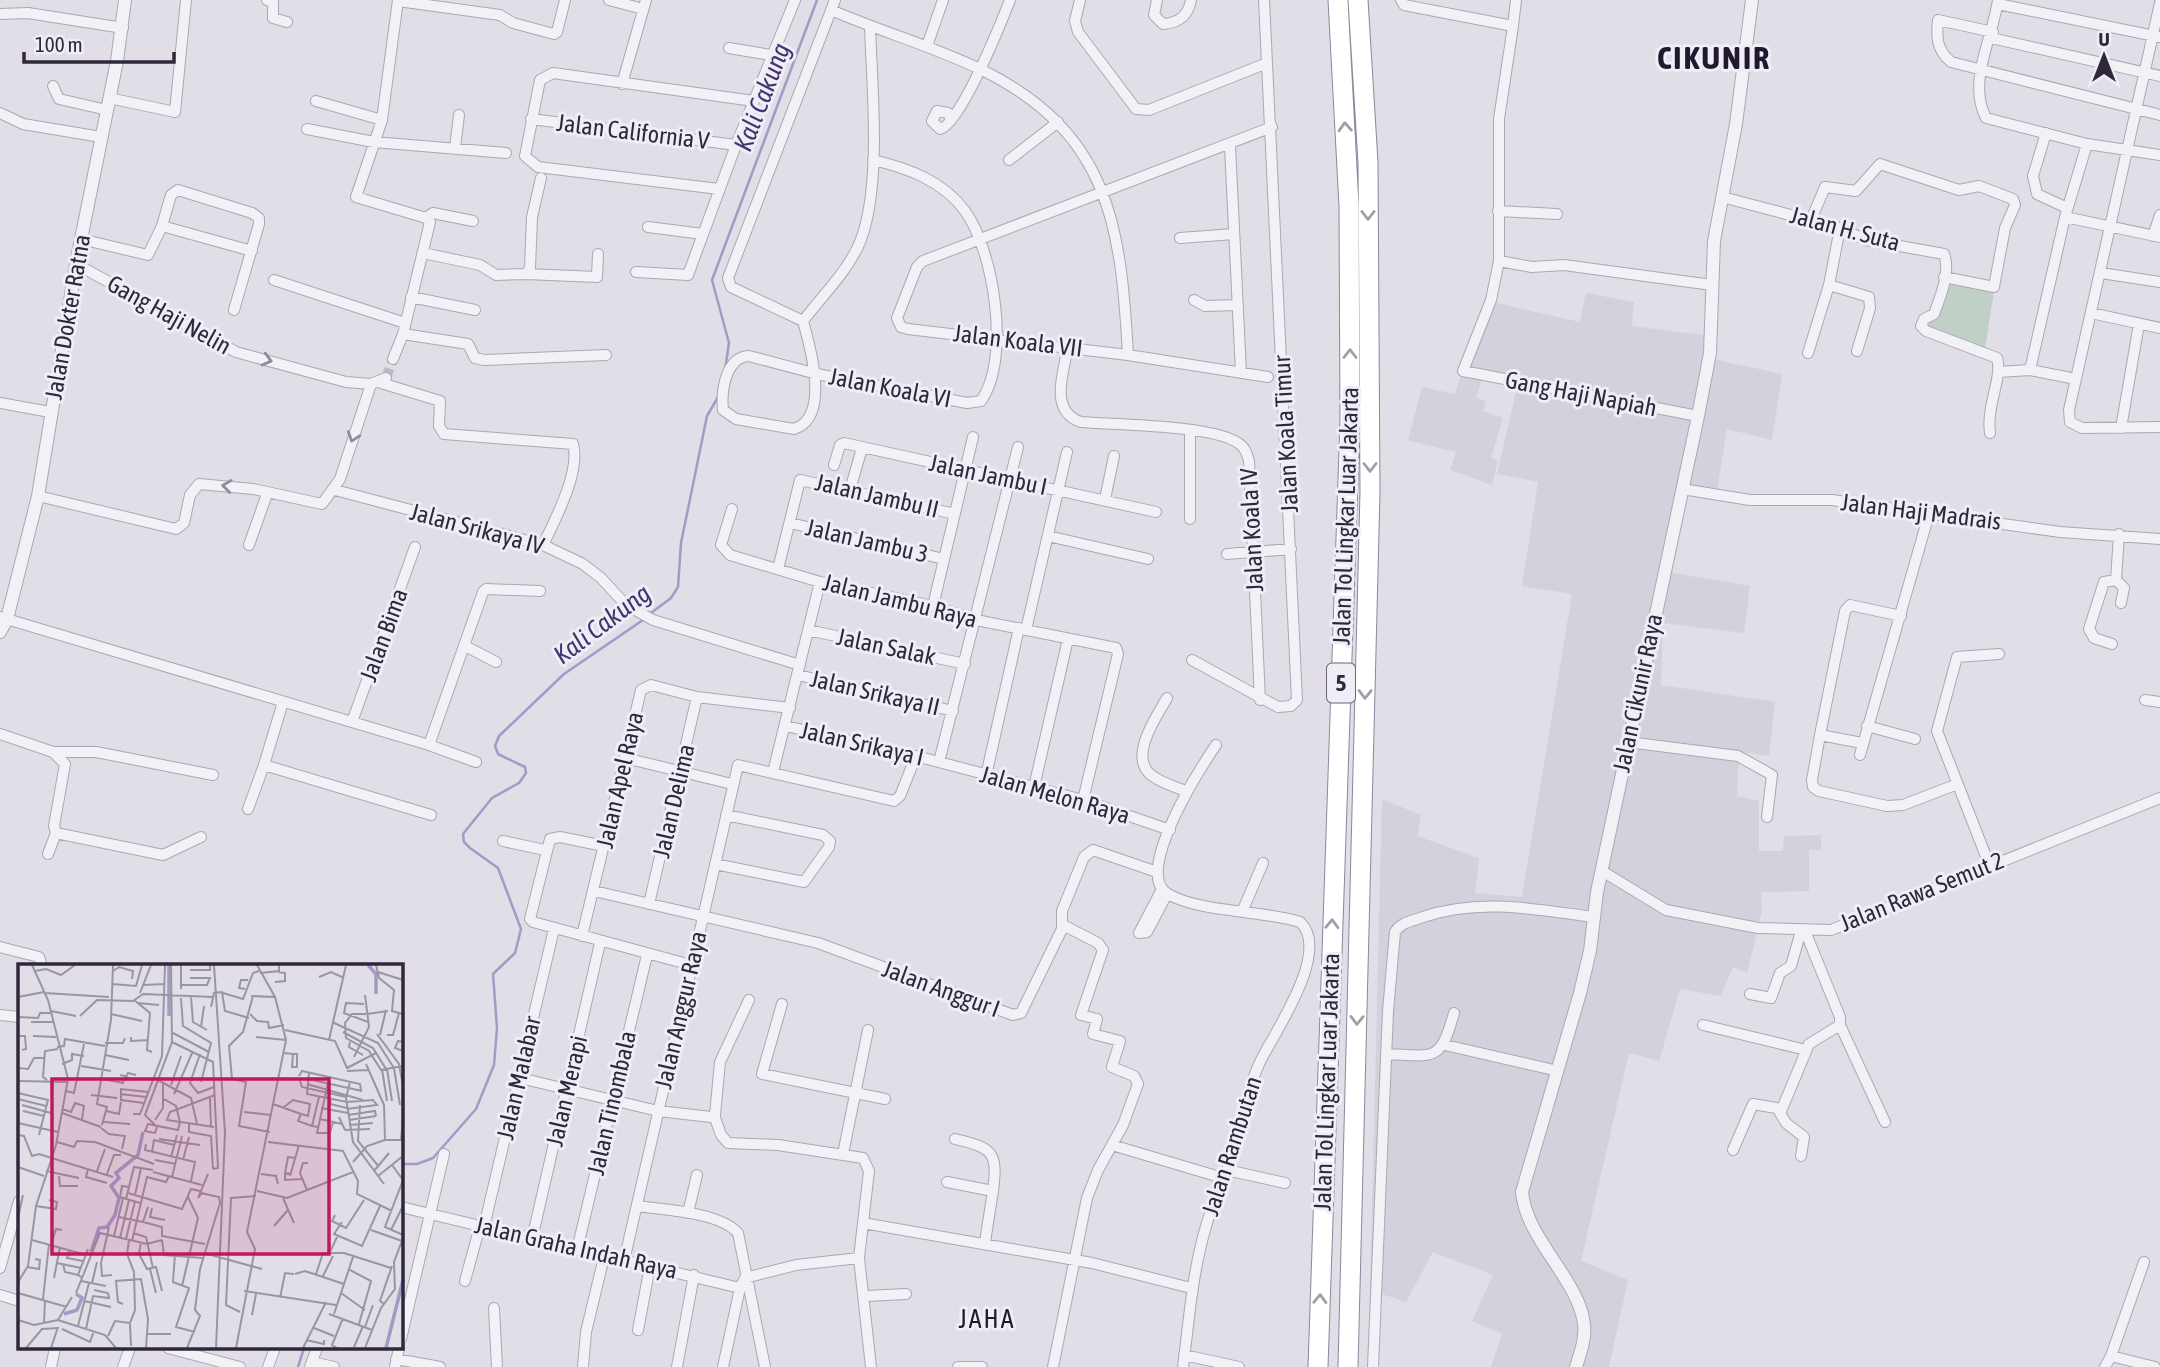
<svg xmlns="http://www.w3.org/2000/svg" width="2160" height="1367" font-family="'Asap Condensed',sans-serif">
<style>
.built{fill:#d4d0dc}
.green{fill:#c0d0c7}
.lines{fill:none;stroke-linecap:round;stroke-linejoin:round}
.stream{stroke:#a39ac6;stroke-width:2.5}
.minor-tunnel{stroke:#bdbac5;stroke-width:10;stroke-dasharray:10 5;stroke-linecap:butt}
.minor-casing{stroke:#aca7b4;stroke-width:12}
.tertiary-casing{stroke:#aca7b4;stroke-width:14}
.motorway-casing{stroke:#8d869d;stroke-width:21}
.minor{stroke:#f2f1f5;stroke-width:10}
.tertiary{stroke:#f2f1f5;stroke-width:12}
.motorway{stroke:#fff;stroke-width:19}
.oneway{stroke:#a19ea8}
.oneway2{stroke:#908c99}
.labels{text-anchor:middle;stroke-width:6;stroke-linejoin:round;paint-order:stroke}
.shield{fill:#efedf5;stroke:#696374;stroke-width:2}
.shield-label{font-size:23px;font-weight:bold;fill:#2f283d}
.street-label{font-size:24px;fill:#2f283d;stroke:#efedf5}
.water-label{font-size:26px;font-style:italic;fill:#43346f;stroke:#efedf5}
.neighbourhood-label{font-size:26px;letter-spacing:2px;fill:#211a2e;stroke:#efedf5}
.district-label{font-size:32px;font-weight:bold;letter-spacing:2px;fill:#211a2e;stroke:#efedf5}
.inset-river{fill:none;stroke:#a39ac6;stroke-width:3.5}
.inset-road{fill:none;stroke:#9a95a3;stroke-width:2}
.view{fill:#c2185b;fill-opacity:0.15;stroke:#c2185b;stroke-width:3.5}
.inset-edge{fill:none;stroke:#2f283d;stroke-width:3.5}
</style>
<rect width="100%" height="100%" fill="#e1dee7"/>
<path class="built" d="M1586,293L1634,302L1632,326L1710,336L1707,358L1782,374L1772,440L1727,429L1716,496L1688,492L1672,573L1750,586L1744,633L1663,623L1661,685L1775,702L1769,756L1739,752L1737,796L1759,801V851H1783L1784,836L1821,835V850H1809V891L1761,892L1762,911L1747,973L1733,967L1721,996L1680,989L1659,1061L1629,1053L1581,1261L1628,1280L1609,1367H1491L1502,1334L1472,1321L1493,1275L1433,1252L1406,1302L1370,1290L1382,799L1421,815L1417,836L1479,858L1475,893L1522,897L1572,594L1522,586L1538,482L1497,474L1519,379L1465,368L1491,302L1580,322Z
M1461,375L1482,379L1476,398L1486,401L1483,411L1503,418L1491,458L1498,460L1492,485L1450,470L1456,452L1408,440L1422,387L1455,394Z"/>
<path class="green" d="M1947,281L1994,291L1985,349L1926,328Z"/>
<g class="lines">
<path class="stream" d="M725,370L729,343L712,280L817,0
M651,613L671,598L678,587L681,543L707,416L718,397
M401,1164H417L433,1158L476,1109L494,1065L497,1028L493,974L515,953L521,929L498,868L470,848L464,842L463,834L492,798L519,783L526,773L525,767L498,754L495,746L499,736L564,674L643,620
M298,1367L304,1348"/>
<path class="minor-tunnel" d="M386,378L393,359"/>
<g class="minor-casing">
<path id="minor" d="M267,0L273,2V18L287,22
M609,0L643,9
M835,0L728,278L731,287L803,321C810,346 831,418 794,429L736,419L723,410C721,390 726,357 749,356L817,374L967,403L981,401C1011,359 994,251 965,211C943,181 908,168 873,160
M1080,0L1075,21L1078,32L1136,109L1149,110L1267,63
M1157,0L1154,15L1163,24C1179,23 1188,16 1191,0
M1401,0L1404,5L1513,26L1499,119V261L1491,300L1463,371L1698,416
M1998,0C1993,37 1967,82 1986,118L2087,144L2160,155
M398,1L500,15L513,23L554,34L557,32L565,0
M2160,3L2069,410L2070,422L2082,428L2160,427
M1998,4L2160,37
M831,10C882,32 935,47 984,71C1110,134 1121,227 1128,355
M0,14L28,13L123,28
M1513,26L1516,0
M1993,32L1938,20C1936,38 1937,50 1951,62L2160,115
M1991,38L2160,76
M927,46L943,0
M729,48L771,55
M622,84L646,0
M53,86L59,99L107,110
M109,98L175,112L186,0
M316,101L382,120
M0,113L23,124L101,137
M950,118L948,113L937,111L932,121L940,129C960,125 1001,23 1010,0
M531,119L736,145
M307,129L374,142L506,153
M2046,133L2033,176L2037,194L2067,208
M1230,146L1241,373
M455,148L459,115
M1009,160L1058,122
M719,189L538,167L525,156L540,80L553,73L754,101
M1722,197L1840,228L1866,240L1944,254C1951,271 1940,298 1934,314L1924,319L1921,326L1926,331L1997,358C2003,377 1986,406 1990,433
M1498,211L1557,214
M2065,217L2160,237
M426,218L433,213L473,221
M1811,220L1825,187L1856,191L1880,164L1959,190L1979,186L2013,199L2015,205L2005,228L1994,287L1944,277
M162,226L252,251
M648,227L703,234
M2153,236L2160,215
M1180,238L1234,234
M81,239L148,255L162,226L171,195L178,190L252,213L259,218V224L234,310
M423,253L480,265L496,275L526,274L530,268L532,217L541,178
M1499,261L1532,267L1564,265L1712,285
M76,264L236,352L346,382L371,384L386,378
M636,272L688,275L736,145L795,0
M2101,273L2160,282
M526,274L597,277L598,254
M274,280L405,323
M1829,285L1869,297L1870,308L1857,351
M411,297L475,310
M1194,300L1205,306L1238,305
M2091,313L2160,328
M803,321C822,296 848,271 860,242C882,187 872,87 870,27
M403,334L468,344L475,358L484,360L606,355
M1068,347C1063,374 1049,411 1081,422C1116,425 1213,425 1238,443C1245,447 1247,454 1249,461L1260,700
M1808,353L1829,285L1840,228
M393,359L403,334L430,222L426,218L356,197L382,120L398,0
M1998,372L2030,370
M1268,377L1128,355L908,329L901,327L897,318L917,267L923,261L1272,127
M2076,379L2030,370L2065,217L2087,144
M381,383L440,401L439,426L444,434L573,444C581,471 555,520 543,545
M0,403L50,412
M2121,428L2139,324
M1190,430V519
M834,465L840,445L844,443L1156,512
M1682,489L1750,500H1832L2060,532L2160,539
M335,490L543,545L583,564L601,578L626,605L653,620L800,665
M850,490L862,448
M38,496L176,529L184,523L190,495L199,484L253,489L322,504L340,479L371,384
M1105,499L1114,456
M732,509L721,545L730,555L820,582L933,606L976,620L1116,648L1118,654L1083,800
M790,523L944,559
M1048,536L1148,559
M249,545L267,494
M1227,554L1291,549
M778,569L800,480L955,514
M2116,580L2124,588L2121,603
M933,606L973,437
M0,617L429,745L476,762
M808,630L965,664
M1026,630L1067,452
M2112,644L2094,638L2089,629L2104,582L2116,580L2119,534
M465,646L496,662
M1192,660L1278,707L1291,706L1297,700L1264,0
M798,675L953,711
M1167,698C1157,716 1129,755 1150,774C1159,782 1175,787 1186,791
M2145,700L2160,702
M283,702L264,765L431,815
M352,722L415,547
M786,726L916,756L1083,800L1170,830
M1867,726L1915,739
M0,734L53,752H96L213,775
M1820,735L1812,780L1813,787L1819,791L1887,806L1903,805L1955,785
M1628,742L1738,756L1772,775L1767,817
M1862,743L1820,735L1845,611L1850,605L1901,616
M429,745L483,592L486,589L540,591
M53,752L65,764L54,826L56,833L163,855L201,837
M1860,755L1929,514
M625,758L732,784
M939,762L1018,447
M773,772L820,582
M986,776L1019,628
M1034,787L1068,639
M248,809L264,765
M503,841L545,850
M604,846L560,837L550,839L530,919L533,922L691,965
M48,854L56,833
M715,864L804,882L829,847L830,841L823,835L726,815
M1989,864L1937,731L1957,657L1999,654
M1602,871L1666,910L1758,928L1831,930L2160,798
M1162,889L1139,933L1147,932L1167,894
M594,891L818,943L1013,1015L1021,1013L1062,929V911L1084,857L1093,850L1157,872
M649,904L697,697
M1242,912L1263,863
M1805,931L1840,1017V1025L1885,1122
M582,936L641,690L651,685L697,697L790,708
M0,947L39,957L42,966
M1750,994L1771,998L1780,973L1791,966L1801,931
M782,1004L762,1074L885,1099
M0,1015L19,1017
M1703,1025L1806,1050
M1445,1045L1558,1071
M1386,1054C1435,1056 1440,1063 1454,1013
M520,1078L658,1111L711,1117L715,1115L720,1062L749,1000
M1779,1111L1786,1123L1804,1137L1801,1156
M714,1115L721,1135L728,1143L778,1145L863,1158L869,1171L863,1223L1092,1263L1191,1288
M955,1139C993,1148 998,1152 993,1191
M1112,1145L1223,1178
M1733,1150L1753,1104L1782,1109L1809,1044L1840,1025
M843,1154L868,1030
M1227,1170L1285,1183
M947,1182L993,1191L985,1242
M637,1206C665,1210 719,1212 738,1233L765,1367
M401,1207L740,1288L745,1278
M688,1213L697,1175
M863,1223L859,1258L871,1367
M484,1227L554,929
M532,1239L600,943
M577,1250L647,955
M624,1261L738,765L894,801L900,796L916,756
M0,1268L19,1201
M745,1278L796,1265L859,1258
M465,1281L480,1226
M0,1295L19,1301
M866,1296L906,1294
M494,1308L497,1367
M638,1330L650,1266
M401,1339L444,1154
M168,1348L240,1367
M1184,1355L1239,1367
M2111,1356L2144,1262
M396,1359L440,1367
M312,1362L334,1367
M51,1367L55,1348
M123,1367L130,1348
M268,1367L275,1348
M310,1367L317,1348
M395,1367L399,1348
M583,1367L586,1332L604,1257
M677,1367L694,1275
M723,1367L740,1288
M958,1367H982
M1053,1367L1087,1198L1098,1170L1123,1125L1138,1084L1134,1076L1112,1067L1120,1041L1093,1034L1097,1019L1081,1015L1103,950L1098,943L1063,925
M1183,1367C1189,1321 1192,1275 1205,1230C1212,1202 1226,1177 1234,1150C1244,1118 1247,1087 1262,1058C1277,1029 1331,950 1300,922C1263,910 1201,913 1168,894C1132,874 1201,767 1216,745
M1373,1367L1388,1011L1395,932C1401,922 1413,921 1423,917C1479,898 1535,909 1593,917
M2105,1367L2111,1356L2155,1367"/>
</g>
<g class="tertiary-casing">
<path id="tertiary" d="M0,632L7,619L38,496L76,264L117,61L125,0
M1576,1367C1580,1354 1586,1338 1584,1324C1579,1280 1526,1239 1522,1192L1580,993L1590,951L1597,892L1698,416L1710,353L1714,241L1736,124L1752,0"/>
</g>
<g class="motorway-casing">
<path id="motorway" d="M1318,1367L1350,421L1349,206L1338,0
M1348,1367L1370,492L1368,162L1358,0"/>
</g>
<use href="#minor" class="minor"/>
<use href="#tertiary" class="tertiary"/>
<use href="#motorway" class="motorway"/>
</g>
<defs><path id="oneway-chevron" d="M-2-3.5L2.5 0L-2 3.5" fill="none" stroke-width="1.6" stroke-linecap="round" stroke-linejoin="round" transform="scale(1.75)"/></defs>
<g class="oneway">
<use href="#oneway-chevron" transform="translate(1345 127) rotate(-93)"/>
<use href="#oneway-chevron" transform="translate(1368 215) rotate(90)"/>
<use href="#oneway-chevron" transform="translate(1350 354) rotate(-90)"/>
<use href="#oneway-chevron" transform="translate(1370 467) rotate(90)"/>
<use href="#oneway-chevron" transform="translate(1365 694) rotate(91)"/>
<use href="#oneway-chevron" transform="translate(1332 924) rotate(-88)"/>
<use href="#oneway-chevron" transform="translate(1357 1020) rotate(91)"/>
<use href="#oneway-chevron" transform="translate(1320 1299) rotate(-88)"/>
</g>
<g class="oneway2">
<use href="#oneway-chevron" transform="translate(267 360) rotate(15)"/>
<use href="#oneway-chevron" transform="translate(353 437) rotate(109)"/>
<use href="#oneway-chevron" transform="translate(227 486) rotate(-173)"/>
</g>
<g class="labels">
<rect class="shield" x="1327" y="663.5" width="28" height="39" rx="5"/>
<g class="shield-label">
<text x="1341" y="691">5</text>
</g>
<g class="street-label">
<text transform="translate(633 132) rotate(7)" y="8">Jalan California V</text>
<text transform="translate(1845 229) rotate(15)" y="8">Jalan H. Suta</text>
<text transform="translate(169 315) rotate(29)" y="8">Gang Haji Nelin</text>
<text transform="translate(68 317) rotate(-80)" y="8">Jalan Dokter Ratna</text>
<text transform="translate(1018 341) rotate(7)" y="8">Jalan Koala VII</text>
<text transform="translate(890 388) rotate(11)" y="8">Jalan Koala VI</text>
<text transform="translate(1581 394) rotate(11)" y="8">Gang Haji Napiah</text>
<text transform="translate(1286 434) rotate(-93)" y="8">Jalan Koala Timur</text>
<text transform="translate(988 475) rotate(12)" y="8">Jalan Jambu I</text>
<text transform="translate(877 496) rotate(13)" y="8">Jalan Jambu II</text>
<text transform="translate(1921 512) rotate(7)" y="8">Jalan Haji Madrais</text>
<text transform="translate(1346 516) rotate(-88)" y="8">Jalan Tol Lingkar Luar Jakarta</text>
<text transform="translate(477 529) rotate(15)" y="8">Jalan Srikaya IV</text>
<text transform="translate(1252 530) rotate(-93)" y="8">Jalan Koala IV</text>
<text transform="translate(867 541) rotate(13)" y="8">Jalan Jambu 3</text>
<text transform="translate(900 601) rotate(14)" y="8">Jalan Jambu Raya</text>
<text transform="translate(384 635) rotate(-70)" y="8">Jalan Bima</text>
<text transform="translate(886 647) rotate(12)" y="8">Jalan Salak</text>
<text transform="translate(875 693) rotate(13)" y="8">Jalan Srikaya II</text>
<text transform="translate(1638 693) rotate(-78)" y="8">Jalan Cikunir Raya</text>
<text transform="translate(862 744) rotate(13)" y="8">Jalan Srikaya I</text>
<text transform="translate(620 780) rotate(-77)" y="8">Jalan Apel Raya</text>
<text transform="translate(1055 795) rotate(16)" y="8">Jalan Melon Raya</text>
<text transform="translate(674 801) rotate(-77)" y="8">Jalan Delima</text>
<text transform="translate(1922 892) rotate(-22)" y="8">Jalan Rawa Semut 2</text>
<text transform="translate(941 989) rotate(20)" y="8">Jalan Anggur I</text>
<text transform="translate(681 1010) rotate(-77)" y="8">Jalan Anggur Raya</text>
<text transform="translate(519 1078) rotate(-77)" y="8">Jalan Malabar</text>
<text transform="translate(1327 1082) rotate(-88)" y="8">Jalan Tol Lingkar Luar Jakarta</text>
<text transform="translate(567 1091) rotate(-77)" y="8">Jalan Merapi</text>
<text transform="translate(612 1103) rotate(-77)" y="8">Jalan Tinombala</text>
<text transform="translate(1232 1146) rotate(-72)" y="8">Jalan Rambutan</text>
<text transform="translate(576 1248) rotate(13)" y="8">Jalan Graha Indah Raya</text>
</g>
<g class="water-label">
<text transform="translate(762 97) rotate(-69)" y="9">Kali Cakung</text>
<text transform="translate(602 624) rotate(-37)" y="9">Kali Cakung</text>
</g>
<g class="neighbourhood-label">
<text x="987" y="1328">JAHA</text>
</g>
<g class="district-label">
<text x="1714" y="69">CIKUNIR</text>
</g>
</g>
<g transform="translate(18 964)">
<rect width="385" height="385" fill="#e1dee7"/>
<path class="inset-river" d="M151,1V52M350,1L358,10V30M73,288L81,264L89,263L97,251L101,234L93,222L101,214L98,209L120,191L125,168M46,350L59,346L64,334L58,330M368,384L385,316"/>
<path class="inset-road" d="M163,1V25M196,1L207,169L198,384M358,1L361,14L376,26L374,47L385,50M172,6H192V1M17,7L28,5L43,11L57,1M95,7L101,3L115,7L114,15M360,8L385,16M242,9L261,7V1M301,13L313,8L326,14M257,18L267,17V9L260,8M94,20L118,22L124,1M125,21L147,20M163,21H189L192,14H172M227,25L221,24L223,16H230M27,29L91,33M122,29L133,1M205,29L225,35L235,9L241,7M233,32L257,33M235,32L225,68L211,82L214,115L228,118L221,162L252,168M0,33L26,28M173,33L175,58L189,66M163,34L165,62L193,79L183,118M116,36L132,49L129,86L134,88M119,39L141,41M346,40L328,39L326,49L350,58M193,43L196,29L204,28L207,47L231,54M33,47L58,52M93,50L124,57M232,50L239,57L250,58L251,64L266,61M348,50H334L327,59L328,74L351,87L363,106L385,102M349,50L370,47M62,52L79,36L115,37L125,30L195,33M0,53L20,54L22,49H33M13,58H35M314,58L360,79L376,104L382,141M183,63L186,42M267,66L317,77L329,104L358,89M325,68L355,84L368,105M155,69L191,88M359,70L381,100L385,122M362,71L368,46M369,71H375L381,49M0,72H7L8,85L4,86M15,72L38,73M113,73V77L130,76M238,73L268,76M311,76L328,1M154,78L195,98L200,204L195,205M332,78L331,83L345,91M385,78L380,77L377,84L385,87M87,79H105L107,74M39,83L46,82L47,75L87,82M265,89L275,90H279V103H274L275,90M182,90L172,119L180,129L196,123M87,91L111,96M336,93L351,63L347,31M44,100L54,96V90L66,92M63,102L93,107M0,104L10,105L16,94H26M364,105L369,137M369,105L374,137M329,107L350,106M291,109L289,130L329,138L355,136L359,141L329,145M281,112L284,107L342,120L343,126M311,114L299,169H312L315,158M85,115L105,119L107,112L102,111M290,115L344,127M29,116L25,113L27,87L40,85M116,116L108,113L110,109L118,111M140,116L173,134L179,160M1,117L50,118M282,117L284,123L328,133M332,118L328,134L335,178L366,220M289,120L345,136M153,121L163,92M48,127L56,129L66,80M0,129L30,136L21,171M102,130L128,133M156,130L175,87M73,131L99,134M192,134L193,163M0,135L28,142M146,135L158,142L162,158M313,135L312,140L329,144M126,139L103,136V125L130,128M255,140L283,150M4,141L33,149M342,141L340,177L361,203M266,143L275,136L292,140L290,152L283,150M303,144L330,149M44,145L53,148L57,139L66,142L64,155M5,147L26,152M88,147L101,150L103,138M226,148L253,151M44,149L83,163M115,150H122L144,92L147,1M283,150L280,157L294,162M330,151L357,147L358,152M321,153L327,166L352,165M302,155L324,160M137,156L145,144V118M331,156L358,152M86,158L112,160M0,159L40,168M171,159V168L193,172L195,205M84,161L89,143L79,140L93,56L95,1M331,161L355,159M139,163L127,151L154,78L153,1M139,163L137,169L127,167L130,160L160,166L162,158M196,163L149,156L152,148L197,131M300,163L294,162L301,133M83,164L91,170L107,172L104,185M0,171L6,172L14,192L21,190L95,213M141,175L182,181M367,176H383L385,152M39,178L56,183L59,177L77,178L136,200M250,178L325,187L340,217L339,230L374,247M128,180L127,186L177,198L173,217M134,188L136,176L156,181M153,193L159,171M137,196L158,200M165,196L171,173M335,198L349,182L367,176L366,141L348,100M374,201L385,216L367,263L385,271M0,203L26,212M70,205L68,213L89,219M28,207L61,214M79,207L87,185M356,207L371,189M135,208L184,221M267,209V216L285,215M89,210L96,191H103M243,210L258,212L260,220M273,210L267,209L270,193L278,194M41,212L42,222H60M272,212L281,181M360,212L385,192M154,213L164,172M111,223L104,222L102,233L122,239M289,226L282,209L285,199H290M239,227L269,234L335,208M110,229L164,245L173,225L182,227M184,229L180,234L190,210M117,231L123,204M265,234L276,259M108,235L116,203L135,206M18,242L38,245L39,238L31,236M134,244L132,253L147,256M317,251L314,257L328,264L346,236M101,253L125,258L130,243M0,254L5,231M125,258L144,263V272L187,280M324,258L316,270L344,282L362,242M256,262L270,246M353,266L384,277M373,266L385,242M115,269L128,273L135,304M96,272L105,234M102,274L111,236M108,275L117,237M14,276L68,291M144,276L146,291L185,294M114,277L129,213L148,218L151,212M123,278L121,290L129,305L138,303L144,327M33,281L38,265L44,266M51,287L49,294L65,297M186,289L244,305M157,290L155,318L171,324L158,363L177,368M311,290L320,271M39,299L63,304M83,299L91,263M83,299L84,312L94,311M45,300L47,308L60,311M9,303L21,305L22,296L17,295M132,305L138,329M330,305L353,317L341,360M277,310L287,307L326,320M298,310L305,289H326L373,304M305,312L315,292M36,314L42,283M65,314L60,311L70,285M63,317L88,322M0,318L10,302L18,242L38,181L50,115L30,36L14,1M74,319L79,298M164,322L180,254L170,233M226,327L318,341M0,329L49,343M58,329L82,269L129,280L144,276M323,329L347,346M262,334L267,309L276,310M25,335L31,280M66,337L93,343M105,340L100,338L98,317L123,315L130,355L128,384M366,340L362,337L374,302M222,348L208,341L213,234L238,232M311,350L354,366M316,350L335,293M234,351L238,330M0,356L16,361L40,356L87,371L98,384M40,356L54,333M26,359L27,336M112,360L113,382M60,362L71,319M347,363L355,341M296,364L316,372M44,365L72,378L76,367M68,365L75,332L91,334L90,329L76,326M130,370H153M90,372L97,357L112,359L117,346L116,308L109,290L111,276M288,376L306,380V376M336,383L345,362M8,384L24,365L41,364M33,384L40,363M169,384L182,352L177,346L182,305L202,239L201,233L183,229M218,384L237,285L229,268L268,76L257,33L239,1M285,384L308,338M319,384L314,381L325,354M347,384L363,344L377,325L376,298L385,274"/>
<path class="view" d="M34,115H311V290H34Z"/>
<rect width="385" height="385" class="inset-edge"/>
</g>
<g transform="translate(2104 56)" stroke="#efedf5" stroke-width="5" paint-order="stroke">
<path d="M0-5L12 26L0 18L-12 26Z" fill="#2f283d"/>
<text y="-10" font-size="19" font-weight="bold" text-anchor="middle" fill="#2f283d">U</text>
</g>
<path d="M24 52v10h150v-10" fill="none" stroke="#2f283d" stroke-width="3.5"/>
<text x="35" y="52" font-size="21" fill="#2f283d" stroke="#efedf5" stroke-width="5" paint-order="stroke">100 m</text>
</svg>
